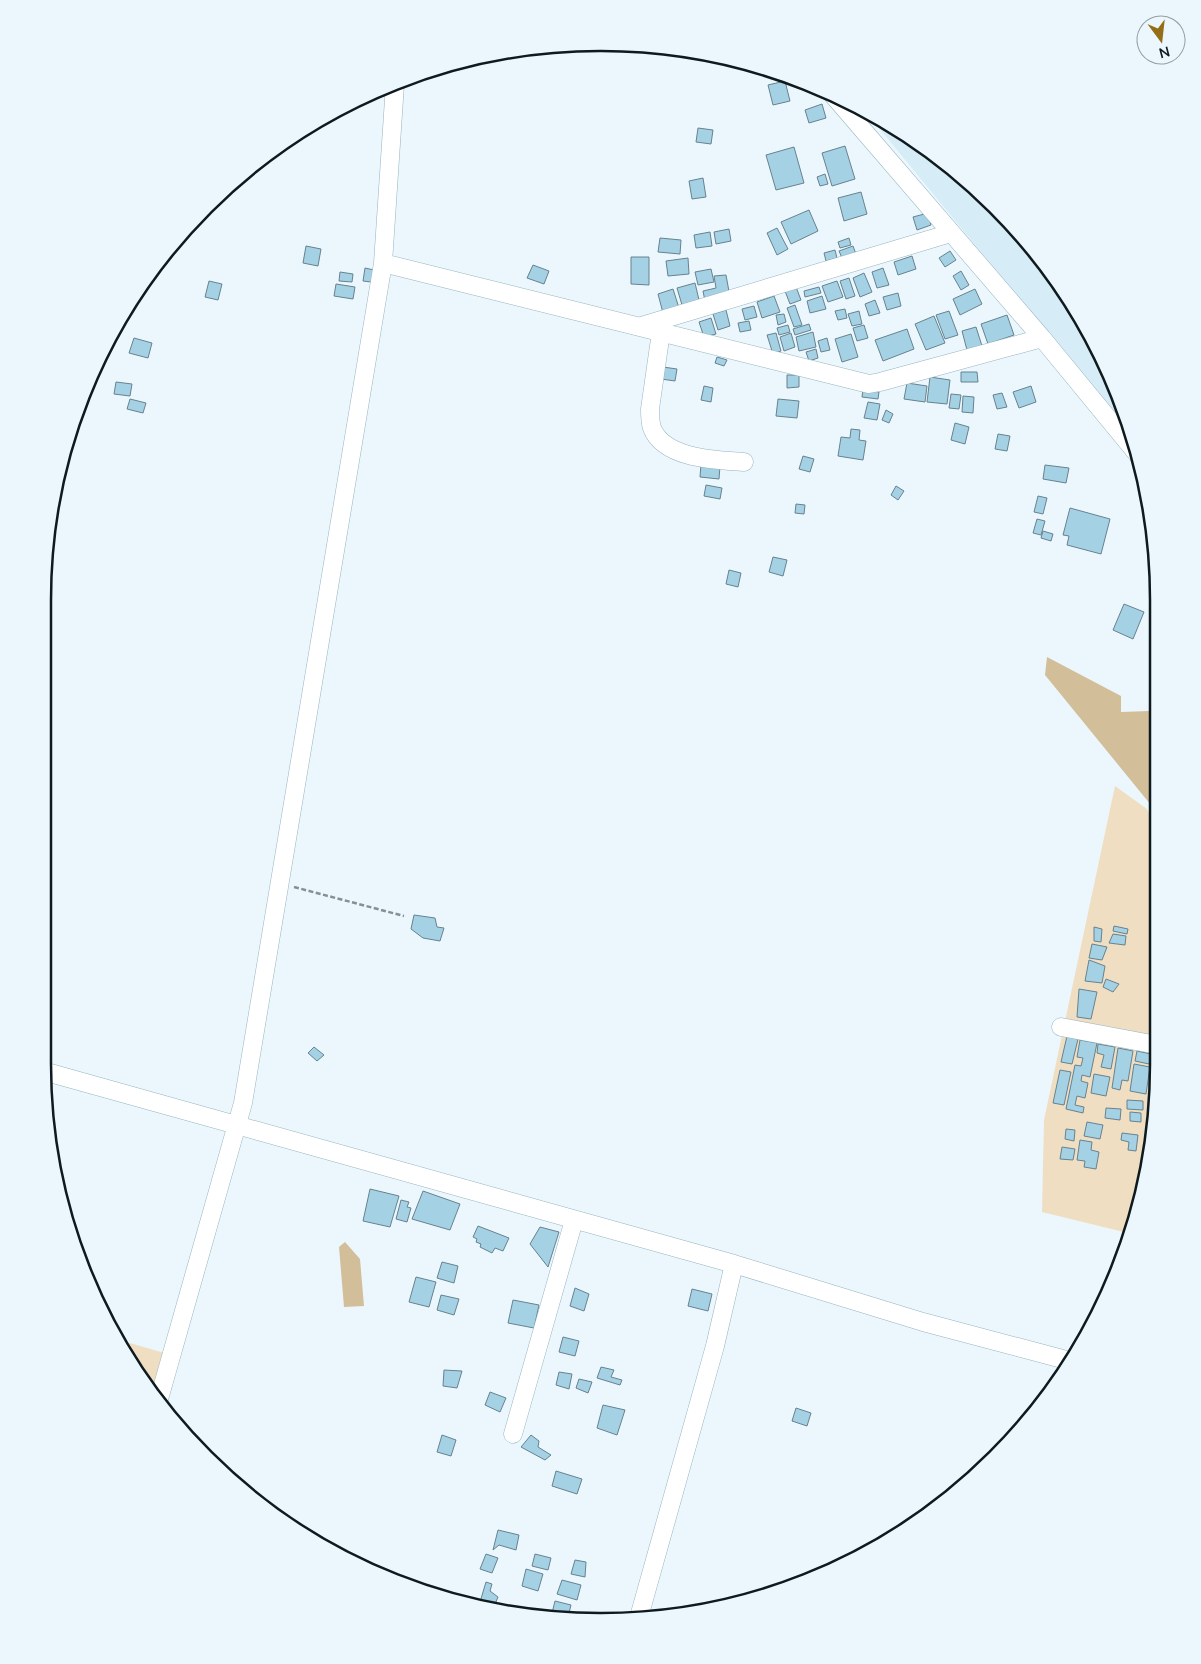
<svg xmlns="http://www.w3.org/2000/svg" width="1201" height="1664" font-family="Mulish,sans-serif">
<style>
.built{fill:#d6edf7}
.green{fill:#efdec1}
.water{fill:#d2be99}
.building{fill:#a5d1e5;stroke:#67828f}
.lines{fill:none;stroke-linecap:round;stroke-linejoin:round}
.minor-casing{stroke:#97b4c1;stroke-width:19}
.path{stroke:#859096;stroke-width:2.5;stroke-dasharray:5 2.5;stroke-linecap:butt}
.minor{stroke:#fff;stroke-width:18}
.rim{fill:none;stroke:#0f1a1f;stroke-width:2.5}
</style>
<rect width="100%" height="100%" fill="#ebf7fd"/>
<path class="built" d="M865,111L940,158L1020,233L1101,354L1132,436Z"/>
<path class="green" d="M1115,786L1147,809L1156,829L1157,1100L1150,1145L1128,1233L1042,1212L1044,1120Z
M119,1340L168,1354L156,1395L136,1373Z"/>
<path class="water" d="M1047,657L1121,696V712L1149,711L1155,700V810L1045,675Z
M345,1242L360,1259L364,1306L344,1307L339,1247Z"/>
<path class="building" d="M785,81L790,101L773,105L768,85Z
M822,104L826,118L809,123L805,110Z
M698,128L713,130L711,144L696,142Z
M845,146L855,179L832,186L822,153Z
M794,147L804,183L776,190L766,155Z
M825,174L828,184L820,186L817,177Z
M703,178L706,197L692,199L689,181Z
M861,192L867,214L844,221L838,198Z
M809,210L818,231L791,244L781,222Z
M928,213L931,225L917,230L913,217Z
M777,228L788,249L777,255L767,233Z
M729,229L731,241L716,244L714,232Z
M710,232L712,246L696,248L694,235Z
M660,238L681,240L680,254L658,252Z
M849,238L851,245L840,248L838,242Z
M306,246L321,249L318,266L303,263Z
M853,246L856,254L842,258L839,251Z
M835,250L837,258L826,261L824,253Z
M950,251L956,260L945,267L939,258Z
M912,256L916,269L898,275L894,262Z
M631,257H649V285L631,284Z
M688,258L689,274L668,276L666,261Z
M533,265L549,271L544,284L527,278Z
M365,268L374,270L371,282L363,281Z
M883,268L889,285L877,288L872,272Z
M711,269L714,282L698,285L695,272Z
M961,271L969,285L961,290L953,276Z
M340,272L353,274L352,282L339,281Z
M864,273L872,292L860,297L853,278Z
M726,275L730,297L705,301L703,291L716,288L714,276Z
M849,278L855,296L846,299L840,281Z
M209,281L222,284L218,300L205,297Z
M837,281L843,297L828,302L822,286Z
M695,283L699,300L682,305L677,288Z
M336,284L355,287L353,299L334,296Z
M796,287L801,300L790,304L785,291Z
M819,287L821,293L805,297L804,291Z
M673,289L679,308L663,313L658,294Z
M975,289L982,304L960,315L953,299Z
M898,293L901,306L887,310L883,297Z
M774,296L780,312L762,318L757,302Z
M822,296L826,309L810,313L807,301Z
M875,300L880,313L869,316L865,304Z
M795,305L802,325L794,327L787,308Z
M754,306L757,317L745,320L742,309Z
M845,309L847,318L838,320L835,311Z
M726,310L730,326L718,330L713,314Z
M859,311L862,324L852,326L848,314Z
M949,311L958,335L945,339L936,315Z
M784,314L786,322L778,325L776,315Z
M1007,315L1014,335L988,344L981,324Z
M934,316L945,343L926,350L915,324Z
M711,318L716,334L704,337L699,322Z
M749,321L751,330L740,332L738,323Z
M809,324L811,330L795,335L793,329Z
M788,325L790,332L779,335L777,328Z
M864,325L868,338L857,341L853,328Z
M976,327L982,346L967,350L962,331Z
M907,329L914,349L883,361L875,340Z
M813,332L816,347L799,351L796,337Z
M776,333L781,351L773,354L767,335Z
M791,333L795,347L784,351L780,337Z
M851,334L858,357L842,362L835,339Z
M134,338L152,343L148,358L129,353Z
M827,338L830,350L821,352L818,341Z
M816,349L818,358L809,361L806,352Z
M717,357L727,360L724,366L715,363Z
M663,367L677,369L675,381L661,379Z
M961,372H977L978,382H961Z
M787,375H799V387L787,388Z
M930,377L950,380L947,404L927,402Z
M116,382L132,384L130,396L114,394Z
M907,383L927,386L925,402L904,399Z
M704,386L713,388L711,402L701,400Z
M1031,386L1036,402L1019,408L1013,392Z
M863,389L879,392L878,399L862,397Z
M1002,393L1007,407L997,409L993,395Z
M951,394L961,395L959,409L949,408Z
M963,396L974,397L973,413L962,412Z
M130,399L146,403L143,413L127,409Z
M778,399L799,401L797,418L776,416Z
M868,402L880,404L877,420L864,418Z
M886,410L893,414L889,423L882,420Z
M955,423L969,427L965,444L951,440Z
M851,429L860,430L859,440L866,441L863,460L838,456L841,437L850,438Z
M998,434L1010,436L1007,451L995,449Z
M803,456L814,459L810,472L799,469Z
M701,464L720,466L719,479L700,477Z
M1045,465L1069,468L1066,483L1043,479Z
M706,485L722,488L720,499L704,496Z
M896,486L904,491L898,500L891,495Z
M1038,496L1047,498L1043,514L1034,512Z
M796,504L805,505L804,514L795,513Z
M1070,508L1110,519L1101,554L1067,545L1069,536L1063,535Z
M1037,519L1045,521L1041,535L1033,533Z
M1149,528L1154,529V542L1147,540Z
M1043,531L1053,534L1051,541L1041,538Z
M773,557L787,560L783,576L769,572Z
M729,570L741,573L738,587L726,584Z
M1124,604L1144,612L1133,639L1113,630Z
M414,915L435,918L437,927L444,928L440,941L423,938L411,929Z
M1114,926L1128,929L1127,934L1113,931Z
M1094,927L1102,929L1101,942L1094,941Z
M1113,934L1126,936L1125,945L1109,943Z
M1092,944L1107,947L1102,960L1089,958Z
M1089,960L1105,966L1102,983L1085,981Z
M1106,979L1119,984L1113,992L1103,987Z
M1079,989L1097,992L1091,1019L1077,1017Z
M1067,1036L1078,1039L1072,1064L1061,1062Z
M1080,1040L1097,1043L1090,1077L1082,1075L1081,1081L1088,1083L1085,1098L1077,1096L1075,1105L1084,1107L1083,1113L1066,1109L1075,1065L1081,1066L1083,1058L1077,1057Z
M1098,1044L1115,1047L1111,1069L1101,1067L1104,1055L1097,1053Z
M314,1047L324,1055L317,1061L308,1053Z
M1118,1048L1133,1051L1128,1081L1122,1080L1120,1090L1112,1088Z
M1137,1051L1151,1054L1149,1064L1135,1061Z
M1134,1064L1150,1067L1146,1094L1130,1091Z
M1060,1070L1071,1072L1064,1105L1053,1103Z
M1094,1074L1110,1077L1106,1096L1091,1093Z
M1127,1100L1143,1101V1110L1127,1109Z
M1106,1108L1121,1109L1120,1120L1105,1118Z
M1130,1112L1141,1113V1122L1130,1121Z
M1087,1122L1103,1125L1100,1139L1084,1136Z
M1066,1129L1075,1130L1074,1141L1065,1139Z
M1122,1133L1138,1135L1136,1151L1128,1150L1129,1142L1121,1140Z
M1080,1140L1092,1142L1091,1150L1099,1152L1096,1169L1084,1167L1085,1161L1077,1160Z
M1062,1147L1075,1149L1073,1160L1060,1159Z
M370,1189L399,1196L390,1227L363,1221Z
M423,1191L460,1204L450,1230L412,1219Z
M401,1200L409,1202L407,1207L411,1208L407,1222L396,1219Z
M478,1226L509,1238L503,1251L495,1248L492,1253L480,1247L481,1244L476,1242L477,1239L473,1237Z
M540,1227L559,1232L548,1267L530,1244Z
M442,1262L458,1266L454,1283L437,1278Z
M416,1277L436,1282L429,1307L409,1302Z
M575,1288L589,1294L584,1311L570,1306Z
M692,1289L712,1294L708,1311L688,1306Z
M441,1295L459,1299L454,1315L437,1310Z
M513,1300L539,1305L534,1328L508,1323Z
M563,1337L579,1341L575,1356L559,1352Z
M601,1367L614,1370L611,1377L622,1380L620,1385L597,1378Z
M444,1370L462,1371L457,1388L443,1386Z
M559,1372L572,1374L569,1389L556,1385Z
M579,1379L592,1382L588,1393L576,1388Z
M490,1392L506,1398L500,1412L485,1405Z
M603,1405L625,1410L617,1435L597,1428Z
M796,1408L811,1413L807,1426L792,1421Z
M442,1435L456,1440L451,1456L437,1452Z
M531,1435L539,1441L538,1447L551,1455L545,1460L521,1447Z
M556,1471L582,1479L577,1494L552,1486Z
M498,1530L519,1535L516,1550L499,1545L493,1550Z
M486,1554L498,1558L492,1573L480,1569Z
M535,1554L551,1558L548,1570L532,1566Z
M575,1560L586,1562L585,1577L571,1574Z
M526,1569L543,1574L538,1591L522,1586Z
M562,1580L581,1585L577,1600L557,1594Z
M486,1582L492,1584L490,1591L498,1597L493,1609L480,1602Z
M555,1601L571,1605L568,1617H551Z"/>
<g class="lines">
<g class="minor-casing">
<path id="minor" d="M832,94L1042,338L1139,456
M383,263L869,384L880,382L1042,338
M641,326L951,233
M661,332L650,409C650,415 650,422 652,428C664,459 716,460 744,462
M1061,1027L1157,1045
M43,1071L734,1264L923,1322L1070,1361
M159,1399L243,1103L383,263L395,84
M513,1434L574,1220
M639,1617L715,1346L734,1264"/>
</g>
<path class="path" d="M294,887L404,916"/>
<use href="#minor" class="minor"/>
</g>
<path d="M0 0H1201V1664H0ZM600 51H601A549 549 0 0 1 1150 600V1064A549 549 0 0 1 601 1613H600A549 549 0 0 1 51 1064V600A549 549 0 0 1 600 51Z" fill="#ebf7fd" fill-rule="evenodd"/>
<path class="rim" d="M600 51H601A549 549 0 0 1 1150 600V1064A549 549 0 0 1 601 1613H600A549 549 0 0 1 51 1064V600A549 549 0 0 1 600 51Z"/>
<g transform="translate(1161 40) rotate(165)"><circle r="24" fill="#ebf7fd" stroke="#939fa4"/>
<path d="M0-4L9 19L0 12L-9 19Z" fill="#946d16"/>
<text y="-8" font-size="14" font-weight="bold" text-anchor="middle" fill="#0f1a1f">N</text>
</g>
</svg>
